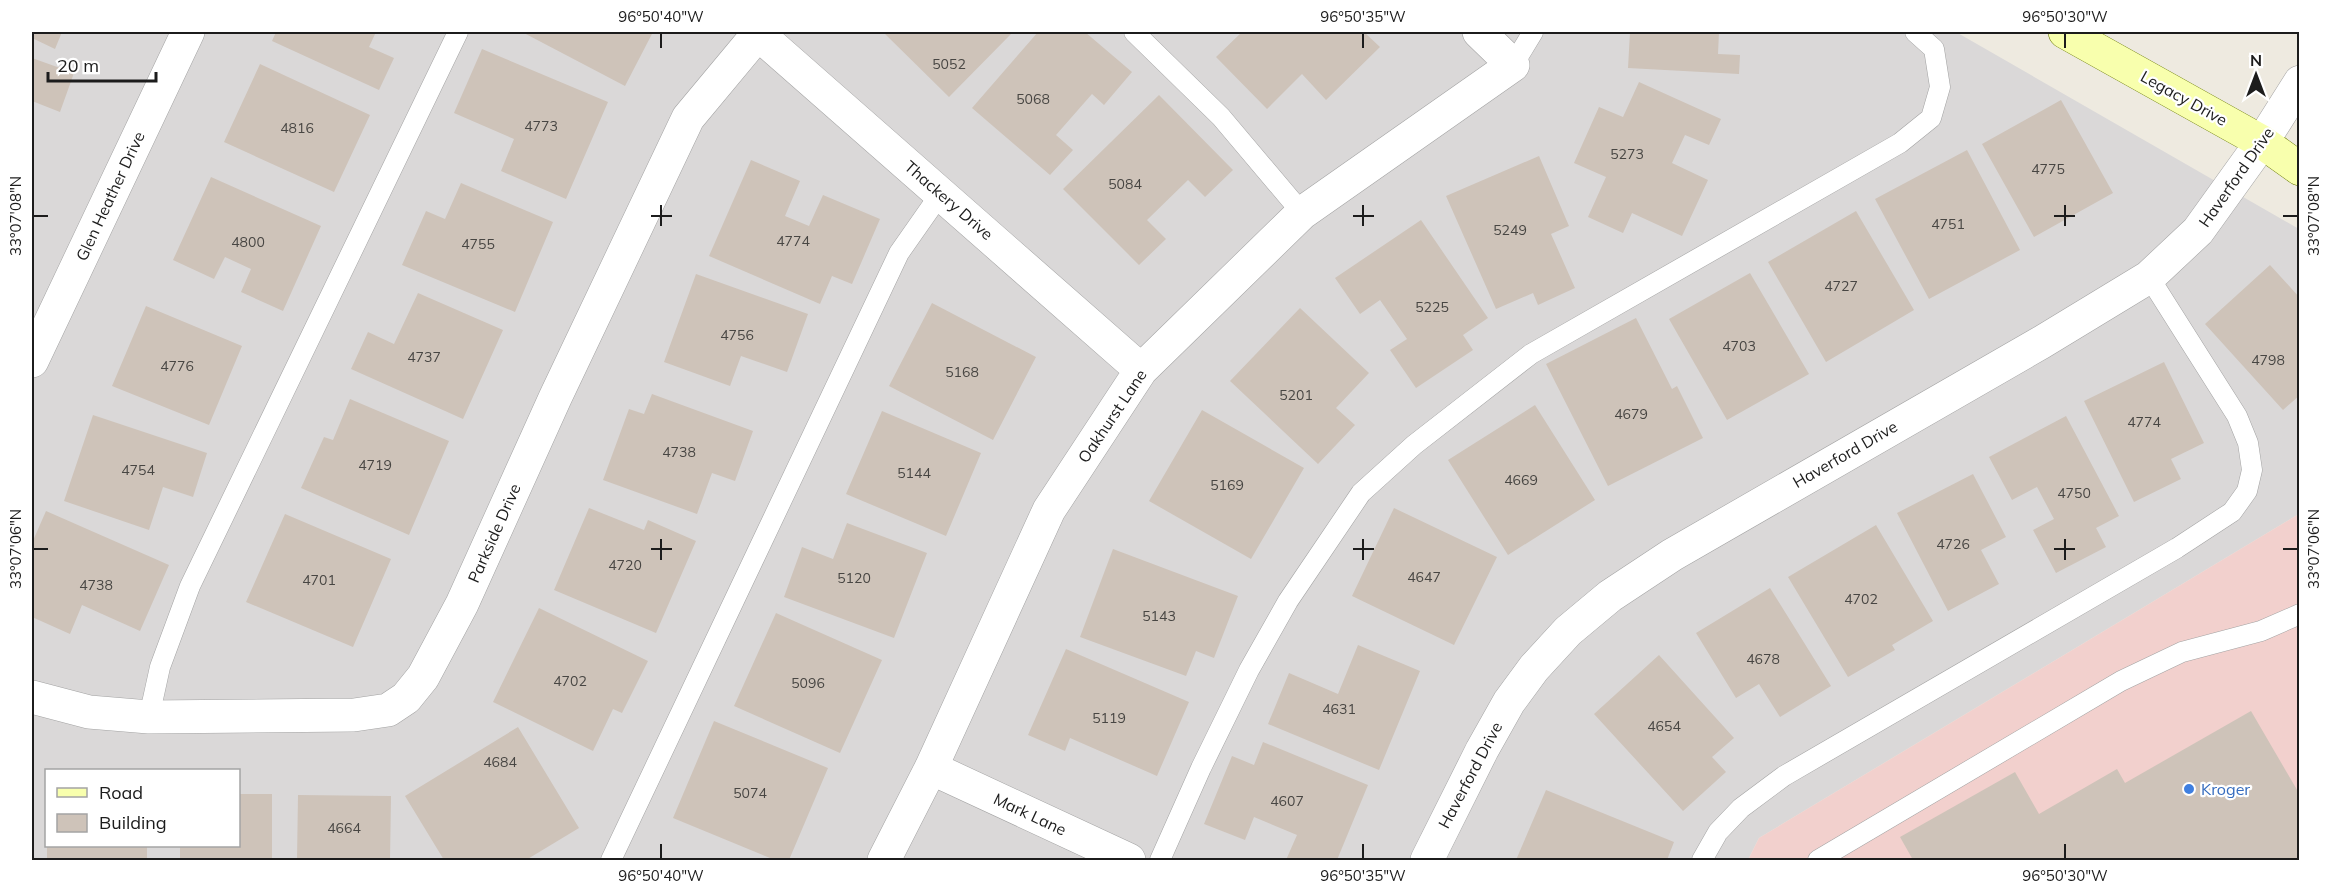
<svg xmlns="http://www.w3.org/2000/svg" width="2331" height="892" font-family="Mulish,sans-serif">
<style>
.residential{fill:#dad8d8;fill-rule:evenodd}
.commercial{fill:#f2d0cd}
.building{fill:#cec3b9}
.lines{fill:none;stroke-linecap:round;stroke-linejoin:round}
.lane-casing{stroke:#a3a3a3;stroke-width:21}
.street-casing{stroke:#a3a3a3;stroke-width:34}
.secondary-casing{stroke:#647500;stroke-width:34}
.lane{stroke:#fff;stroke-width:20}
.street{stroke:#fff;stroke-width:33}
.secondary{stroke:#f8ffad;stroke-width:33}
.ticks{fill:none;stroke:#1c1c1c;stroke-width:2}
.shop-dot{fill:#3f7fe0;stroke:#fff;stroke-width:2}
.labels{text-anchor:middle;stroke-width:4.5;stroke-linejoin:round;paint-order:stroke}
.number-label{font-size:14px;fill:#484643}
.street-label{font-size:16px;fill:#1c1c1c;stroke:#fff}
.shop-label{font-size:16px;fill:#366cbe;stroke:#fff;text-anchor:start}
.neatline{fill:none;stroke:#1c1c1c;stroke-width:2}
.ticks-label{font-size:15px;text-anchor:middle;fill:#1c1c1c}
</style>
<rect width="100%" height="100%" fill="#eeeae0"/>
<path class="residential" d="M32,32H1956L2299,229V514L1759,838L1748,860H32ZM46,770H238V846H46Z"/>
<path class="commercial" d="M2299,514V860H1748L1759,838Z"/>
<path class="building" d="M32,32H62L55,49L32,38Z
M276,32H376L369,47L394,58L379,90L272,41Z
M522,32H653L625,86Z
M883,32H1013L949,97Z
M1038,32H1085L1132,72L1104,105L1092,94L1056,135L1073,150L1050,175L972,108Z
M1242,32H1364L1380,47L1326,100L1302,74L1267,109L1216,57Z
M1630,32H1719L1718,54L1740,55L1739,74L1628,68Z
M482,49L608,102L566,199L501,171L514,139L454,113Z
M32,58L74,73L60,112L32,101Z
M260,64L370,115L334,192L224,142Z
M1639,82L1721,119L1709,145L1685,135L1672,163L1708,180L1682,236L1632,213L1623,233L1588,217L1606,177L1574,163L1599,107L1623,117Z
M1159,95L1233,170L1205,197L1188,180L1147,220L1166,239L1139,265L1063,189Z
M2061,100L2113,193L2034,237L1982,144Z
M1967,150L2020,250L1929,299L1875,199Z
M1539,156L1569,226L1551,234L1575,288L1538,305L1533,293L1496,309L1446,196Z
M751,160L800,181L785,216L809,226L823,195L880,219L852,284L832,276L820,304L709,256Z
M211,177L321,226L283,311L241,292L251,269L225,257L214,279L173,260Z
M461,183L553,222L515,312L402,265L426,211L445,219Z
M1856,211L1914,310L1826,362L1768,262Z
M1421,220L1488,318L1463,335L1473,350L1416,388L1390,350L1407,339L1380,300L1360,314L1335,278Z
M2270,265L2300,298V395L2283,410L2205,324Z
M1750,273L1809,374L1727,420L1669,319Z
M696,274L808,314L787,372L741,356L730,386L664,362Z
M418,293L503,330L463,419L351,369L368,332L394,344Z
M932,303L1036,357L993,440L889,386Z
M146,306L242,346L209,425L112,386Z
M1300,308L1369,373L1336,408L1355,425L1318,464L1230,381Z
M1636,318L1672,389L1677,386L1703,438L1608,486L1546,364Z
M2164,362L2204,443L2171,459L2181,479L2134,502L2084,401Z
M652,394L753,431L735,481L712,473L697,514L603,480L629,409L644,414Z
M350,399L449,441L409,535L301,488L324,437L333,440Z
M1535,405L1595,500L1508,555L1448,460Z
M1202,410L1304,468L1251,559L1149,501Z
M882,411L981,453L946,536L846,494Z
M93,415L207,453L193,497L163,487L149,530L64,501Z
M2066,416L2119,516L2096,528L2106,547L2056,573L2033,530L2054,519L2037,487L2012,500L1989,457Z
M1973,474L2006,537L1981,550L1999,584L1948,611L1897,513Z
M589,508L644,530L648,520L696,541L656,633L554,590Z
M1394,508L1497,557L1454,645L1352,596Z
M46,511L169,565L140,631L82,605L70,634L32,617V543Z
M285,514L391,559L353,647L246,602Z
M847,523L927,553L894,638L784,597L802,547L833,559Z
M1876,525L1933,621L1892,645L1895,650L1848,677L1788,577Z
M1113,549L1238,596L1214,658L1196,651L1186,676L1080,637Z
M1770,588L1831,686L1780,717L1759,684L1736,698L1696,633Z
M539,608L648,661L622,713L613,709L593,751L493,702Z
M776,613L882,660L840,753L734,706Z
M1358,645L1420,671L1379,770L1268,724L1289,673L1338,694Z
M1066,649L1189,702L1157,776L1070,738L1065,751L1028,735Z
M1659,655L1734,738L1712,757L1726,772L1683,811L1594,714Z
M2251,711L2300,795V860H1913L1900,837L2015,772L2039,814L2117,769L2125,783Z
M714,721L828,768L789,860H775L673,818Z
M518,727L579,828L526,860H444L405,796Z
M1263,742L1368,785L1337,860H1286L1297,835L1254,817L1245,840L1204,824L1232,756L1254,765Z
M1546,790L1674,842L1667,860H1516Z
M238,794H272V860H180V846H238Z
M298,795L391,796L390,860H297Z
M47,846H147V860H47Z"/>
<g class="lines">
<g class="lane-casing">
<path id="lane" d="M1134,32L1221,117L1302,213
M1513,65L1533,32
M149,717L160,667L190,586L458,32
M611,860L899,253L941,193
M1160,860L1201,768L1249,670L1288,601L1361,493L1414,445L1531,354L1900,143L1931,118L1940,87L1934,49L1915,32
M1702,860L1718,832L1741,808L1784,776L2177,548L2232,512L2247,491L2252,470L2248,443L2237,416L2149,277
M1818,860L2121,681L2182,652L2261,631L2300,614"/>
</g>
<g class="street-casing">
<path id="street" d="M756,32L1141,370
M32,361L188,32
M32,697L89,712L149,717L354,715L388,710L406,698L423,677L462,604L555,398L688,118L758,34
M931,768L1129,860
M884,860L931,768L1049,510L1141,370L1302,213L1513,65L1479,32
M1427,860L1482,750L1509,702L1534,668L1568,631L1610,596L1672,555L2042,342L2149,277L2198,231L2262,142L2300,82"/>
</g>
<g class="secondary-casing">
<path id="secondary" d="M2065,32L2262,142L2300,169"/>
</g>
<use href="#lane" class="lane"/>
<use href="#street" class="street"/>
<use href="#secondary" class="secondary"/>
</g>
<path class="ticks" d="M661,33V48M1363,33V48M2065,33V48M661,205V226M1363,205V226M2065,205V226M33,216H48M651,216H672M1353,216H1374M2054,216H2075M2283,216H2298M661,539V560M1363,539V560M2065,539V560M33,549H48M651,549H672M1353,549H1374M2054,549H2075M2283,549H2298M661,844V859M1363,844V859M2065,844V859"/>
<circle class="shop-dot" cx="2189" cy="789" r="6"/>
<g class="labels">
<g class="number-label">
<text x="949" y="69">5052</text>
<text x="1033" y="104">5068</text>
<text x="541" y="131">4773</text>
<text x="297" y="133">4816</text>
<text x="1627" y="159">5273</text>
<text x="2048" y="174">4775</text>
<text x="1125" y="189">5084</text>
<text x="1948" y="229">4751</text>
<text x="1510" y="235">5249</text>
<text x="793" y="246">4774</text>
<text x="248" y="247">4800</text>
<text x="478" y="249">4755</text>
<text x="1841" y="291">4727</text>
<text x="1432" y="312">5225</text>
<text x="737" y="340">4756</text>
<text x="1739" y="351">4703</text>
<text x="424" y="362">4737</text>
<text x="2268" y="365">4798</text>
<text x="177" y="371">4776</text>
<text x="962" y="377">5168</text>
<text x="1296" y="400">5201</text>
<text x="1631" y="419">4679</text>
<text x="2144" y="427">4774</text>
<text x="679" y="457">4738</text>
<text x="375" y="470">4719</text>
<text x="138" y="475">4754</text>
<text x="914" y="478">5144</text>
<text x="1521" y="485">4669</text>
<text x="1227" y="490">5169</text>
<text x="2074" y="498">4750</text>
<text x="1953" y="549">4726</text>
<text x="625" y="570">4720</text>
<text x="1424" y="582">4647</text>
<text x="854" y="583">5120</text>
<text x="319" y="585">4701</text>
<text x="96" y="590">4738</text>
<text x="1861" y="604">4702</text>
<text x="1159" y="621">5143</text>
<text x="1763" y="664">4678</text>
<text x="570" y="686">4702</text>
<text x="808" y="688">5096</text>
<text x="1339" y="714">4631</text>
<text x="1109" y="723">5119</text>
<text x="1664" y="731">4654</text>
<text x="500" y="767">4684</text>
<text x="750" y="798">5074</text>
<text x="1287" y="806">4607</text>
<text x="344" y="833">4664</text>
</g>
<g class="street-label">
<text transform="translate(2184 98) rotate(29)" y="6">Legacy Drive</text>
<text transform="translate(2236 177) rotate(-55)" y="6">Haverford Drive</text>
<text transform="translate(110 196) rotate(-65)" y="6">Glen Heather Drive</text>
<text transform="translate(949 200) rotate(41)" y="6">Thackery Drive</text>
<text transform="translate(1112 416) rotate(-56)" y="6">Oakhurst Lane</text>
<text transform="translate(1845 454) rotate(-30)" y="6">Haverford Drive</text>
<text transform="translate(494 533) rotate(-66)" y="6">Parkside Drive</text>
<text transform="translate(1470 775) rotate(-62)" y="6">Haverford Drive</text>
<text transform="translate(1030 814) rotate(25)" y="6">Mark Lane</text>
</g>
<g class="shop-label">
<text x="2201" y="795">Kroger</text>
</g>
</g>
<rect width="2331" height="892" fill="none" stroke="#ffffff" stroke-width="66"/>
<rect x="45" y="769" width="195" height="78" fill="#ffffff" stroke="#a4a4a4" stroke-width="1.5"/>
<rect x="57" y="788" width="30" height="9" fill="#f8ffad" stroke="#a4a4a4" stroke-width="1.5"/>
<text x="99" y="799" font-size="18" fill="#1c1c1c">Road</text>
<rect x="57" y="814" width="30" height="18" fill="#cec3b9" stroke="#a4a4a4" stroke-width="1.5"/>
<text x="99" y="829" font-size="18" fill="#1c1c1c">Building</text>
<g transform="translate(2256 75)" stroke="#ffffff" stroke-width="4.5" paint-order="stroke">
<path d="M0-4.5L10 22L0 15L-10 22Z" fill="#1c1c1c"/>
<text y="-9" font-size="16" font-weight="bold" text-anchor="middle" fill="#1c1c1c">N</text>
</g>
<path d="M48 72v9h108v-9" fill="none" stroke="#1c1c1c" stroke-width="3"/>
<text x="57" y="72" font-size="18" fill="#1c1c1c" stroke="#ffffff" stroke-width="4.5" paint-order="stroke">20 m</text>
<rect x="33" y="33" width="2265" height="826" class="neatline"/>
<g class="ticks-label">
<text x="661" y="22">96°50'40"W</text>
<text x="1363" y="22">96°50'35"W</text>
<text x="2065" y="22">96°50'30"W</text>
<text transform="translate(16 216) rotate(-90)" y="5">33°07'08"N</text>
<text transform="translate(2314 216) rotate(-90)" y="5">33°07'08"N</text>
<text transform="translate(16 549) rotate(-90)" y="5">33°07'06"N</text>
<text transform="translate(2314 549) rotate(-90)" y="5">33°07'06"N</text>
<text x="661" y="881">96°50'40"W</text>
<text x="1363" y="881">96°50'35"W</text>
<text x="2065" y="881">96°50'30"W</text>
</g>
</svg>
